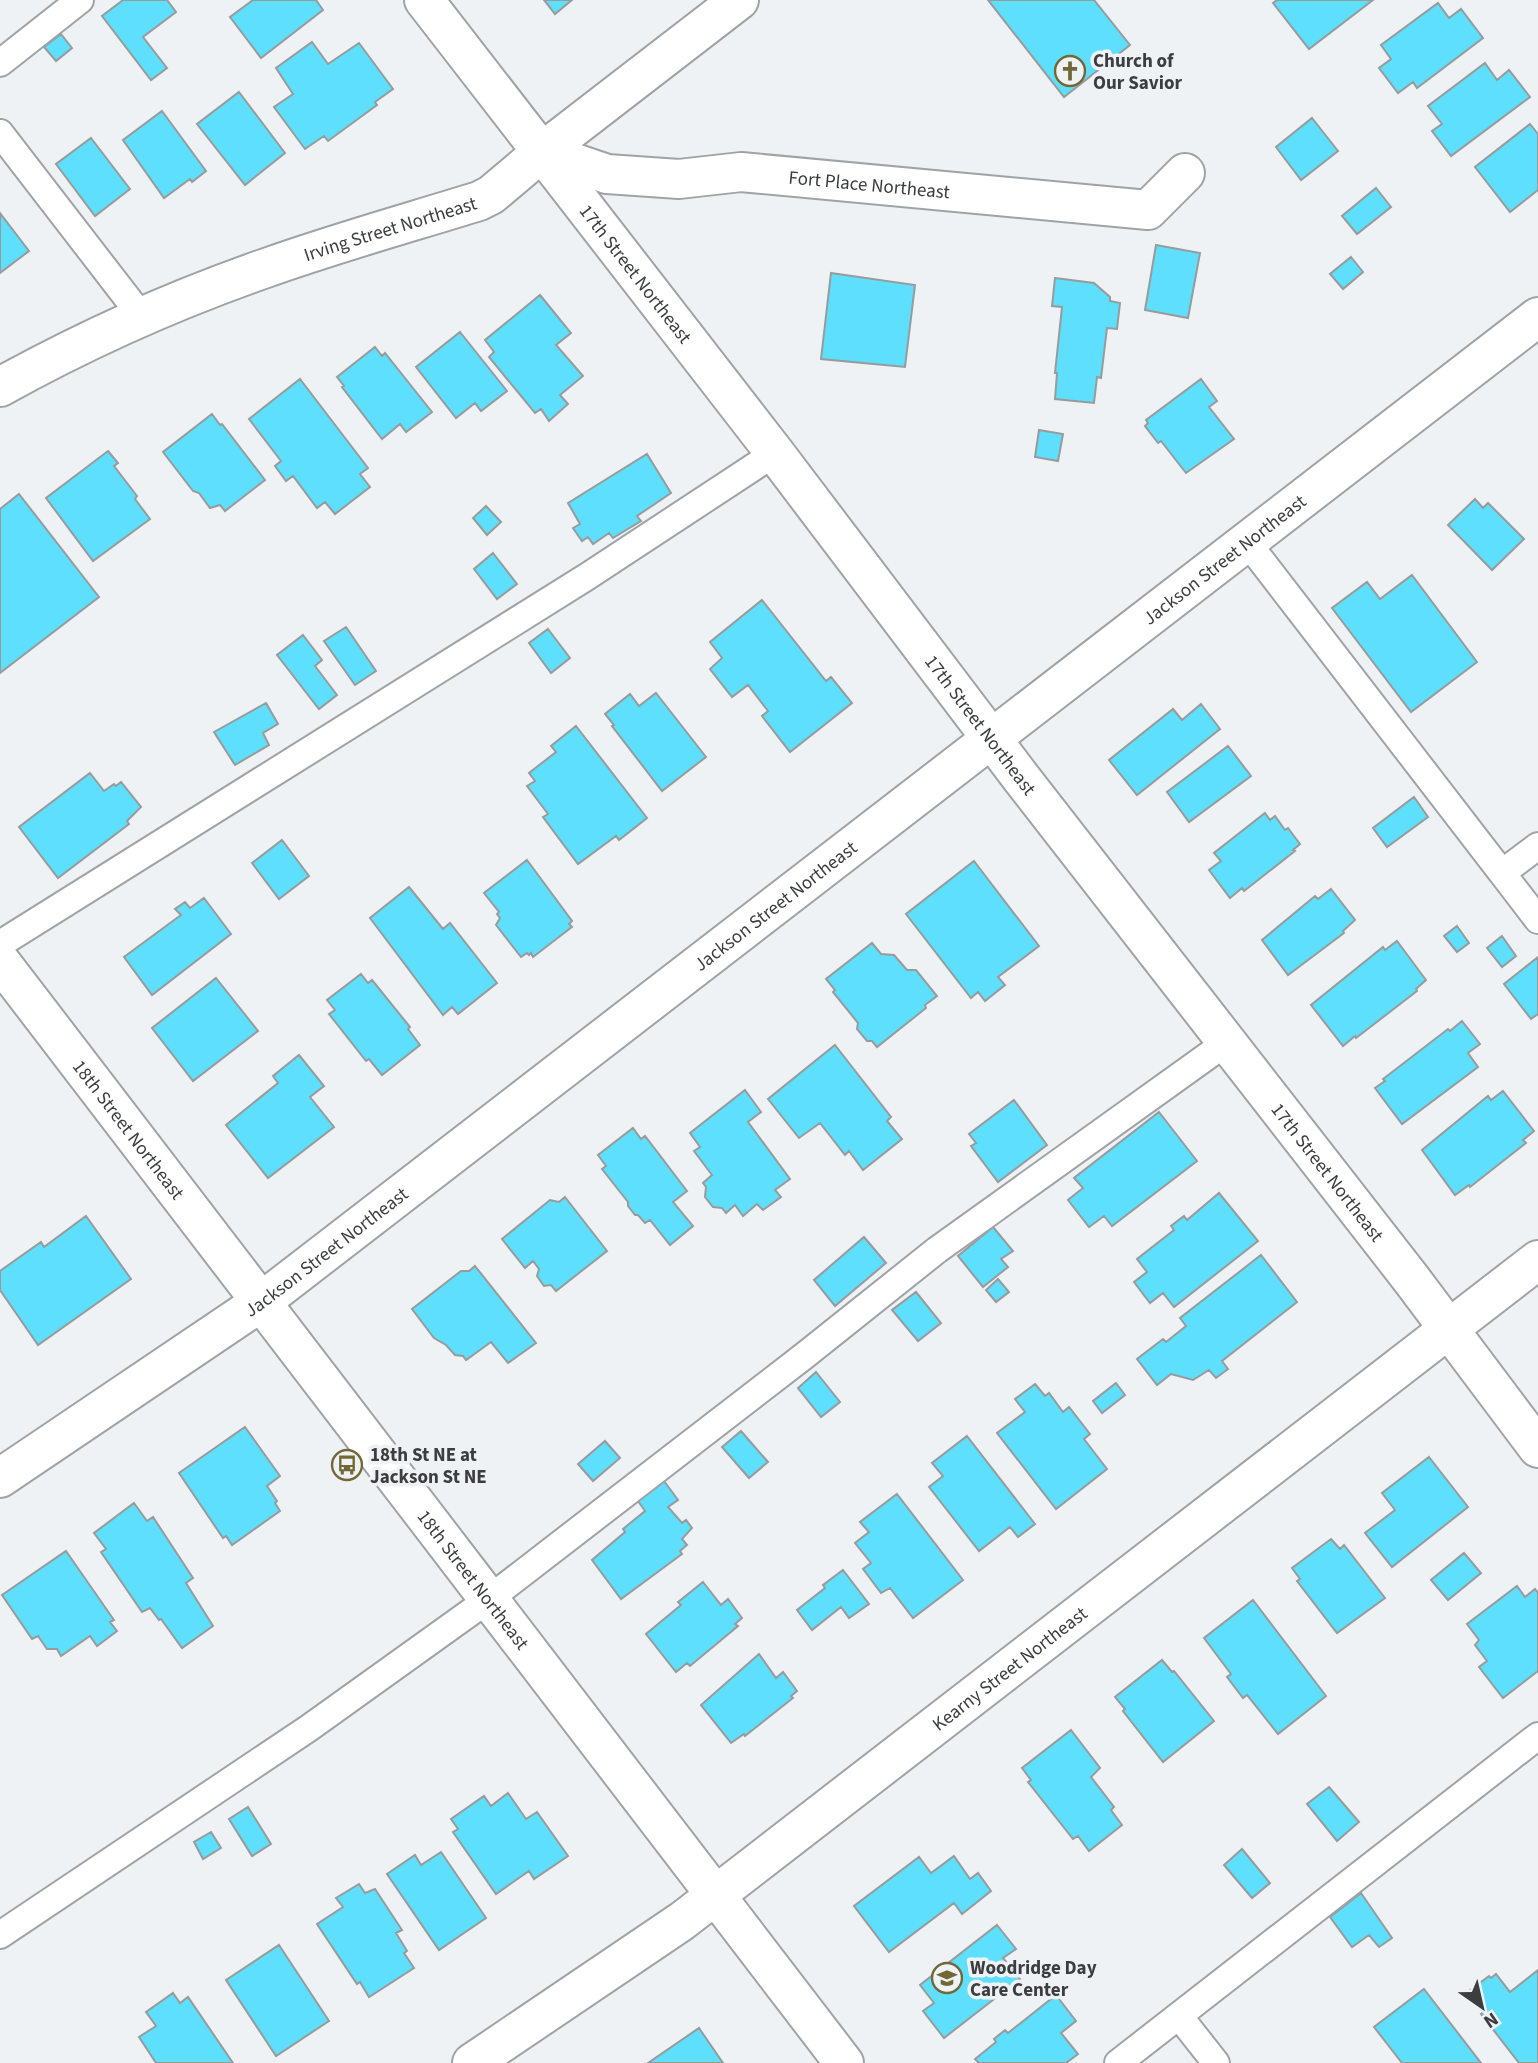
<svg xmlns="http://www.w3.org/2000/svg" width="1538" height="2063" font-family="'Source Sans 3',sans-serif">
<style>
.building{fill:#5edffe;stroke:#979b9c;stroke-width:2}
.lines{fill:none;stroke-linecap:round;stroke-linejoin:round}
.service-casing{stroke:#a0a3a6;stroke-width:30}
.minor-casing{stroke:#a0a3a6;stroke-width:42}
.secondary-casing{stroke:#a0a3a6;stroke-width:42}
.service{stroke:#fff;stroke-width:26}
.minor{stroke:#fff;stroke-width:38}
.secondary{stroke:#fff;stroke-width:38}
.labels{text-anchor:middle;stroke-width:7;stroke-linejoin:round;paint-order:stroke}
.poi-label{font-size:19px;font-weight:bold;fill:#3c3d3e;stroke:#eef2f5;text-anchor:start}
.street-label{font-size:19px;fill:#3c3d3e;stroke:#eef2f5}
</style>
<rect width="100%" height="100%" fill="#eef2f5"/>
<path class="building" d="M123,0H167L176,12L143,37L167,68L151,80L102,16Z
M253,0H316L323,10L261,58L230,17Z
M544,0H572L555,14Z
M988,0H1094L1130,45L1064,97Z
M1277,0H1373L1309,49L1273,3Z
M1438,3L1449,18L1461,9L1483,38L1417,88L1413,82L1398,93L1379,68L1391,59L1381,45Z
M61,34L72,48L56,61L44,47Z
M312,42L328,64L359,43L393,89L375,102L377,105L328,141L324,136L305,149L274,107L293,94L276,68Z
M1485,63L1497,80L1509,70L1530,97L1451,156L1432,131L1442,124L1428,106Z
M239,92L285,153L245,185L197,124Z
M162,111L206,171L192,182L190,179L164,198L123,140Z
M1312,118L1338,151L1301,180L1276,147Z
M1530,124L1538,134V190L1510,212L1475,167Z
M91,138L130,189L95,216L56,164Z
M1376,188L1391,207L1357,234L1342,216Z
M0,213L29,251L0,273Z
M1156,245L1200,253L1188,318L1145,310Z
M1351,257L1363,272L1343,289L1330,274Z
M831,273L915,285L905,367L821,359Z
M1055,278L1094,283L1110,297V301L1120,303L1117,329L1107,328L1101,378L1097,377L1094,403L1055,399L1057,373H1055L1062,307L1052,306Z
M540,295L571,333L556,345L583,376L560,395L568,404L549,421L541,409L535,413L489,357L494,352L485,340Z
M460,332L507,391L481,411L475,403L456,418L416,367Z
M375,347L382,356L385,353L432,412L406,432L400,424L382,439L342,387L344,386L337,377Z
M300,379L368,468L360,474L370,487L335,514L325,502L317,508L293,476L286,481L275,466L281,461L249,419Z
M1201,379L1217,401L1209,407L1234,439L1186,473L1161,441L1158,443L1145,426L1148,423L1146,420Z
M212,414L220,425L222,424L265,480L225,511L220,505L210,508L199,493L193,491L163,452Z
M1039,430L1063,434L1058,461L1035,457Z
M108,451L118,463L114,466L137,496L135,499L150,519L93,561L46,498Z
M647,454L671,493L637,516L641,521L613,538L609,533L593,544L588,537L582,541L573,528L580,524L568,503Z
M19,494L99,597L0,673V509Z
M1475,499L1483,508L1488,503L1524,539L1492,570L1448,525Z
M486,506L501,522L487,535L473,518Z
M493,553L517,584L497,599L474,569Z
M1412,575L1477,662L1411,712L1332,608L1367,582L1380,599Z
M762,600L826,681L831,677L852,703L790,752L762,716L768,711L748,685L732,697L710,669L722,658L710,642Z
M346,627L376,671L355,685L324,641Z
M548,629L570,658L551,673L529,643Z
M303,635L322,660L315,666L337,695L319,709L277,655Z
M656,693L706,757L662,791L612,726L614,725L605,714L630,694L639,706Z
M266,703L278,724L263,733L269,745L235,765L214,732Z
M1201,704L1220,729L1137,795L1109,760L1173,709L1182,720Z
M576,726L647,818L619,840L616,836L578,864L543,817L548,814L527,786L535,781L529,773L556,752L551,746Z
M1228,746L1251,776L1189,822L1167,792Z
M90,773L104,791L114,784L116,786L121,782L141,807L127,821L129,824L58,878L19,827Z
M1414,797L1428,817L1387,847L1373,828Z
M1265,813L1270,820L1275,816L1285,830L1288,828L1300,844L1293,850L1295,851L1244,891L1242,888L1230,898L1209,870L1221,861L1214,853Z
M282,840L309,876L279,899L252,863Z
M527,860L572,921L569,924L572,927L533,957L531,953L529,955L527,953L521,957L496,925L500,918L497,914L499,912L484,893Z
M974,861L1039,946L998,977L1005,985L985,1001L978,992L971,998L906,914Z
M409,887L443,929L450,923L497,983L458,1014L452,1007L443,1015L370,918Z
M1331,889L1355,920L1343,931L1344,933L1288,975L1262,940L1315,896L1318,899Z
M204,898L231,934L152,995L124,957L181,915L175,909L185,902L190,908Z
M1457,926L1469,943L1457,952L1444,936Z
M1502,936L1516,956L1502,967L1487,948Z
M1397,941L1426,980L1416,989L1417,991L1356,1038L1355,1036L1343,1046L1311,1005L1383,947L1385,950Z
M872,943L881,954L894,955L907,970H916L937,996L925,1005L926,1008L877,1047L872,1041H867L857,1029L858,1023L833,992L835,990L826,979Z
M1538,957V1014L1531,1019L1504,984Z
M361,974L368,983L372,980L410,1027L408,1029L420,1045L382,1075L369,1059L366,1061L329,1014L335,1010L327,1000Z
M216,978L258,1031L193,1081L152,1028Z
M1462,1021L1480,1044L1468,1053L1478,1067L1402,1124L1375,1088L1385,1081L1383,1079L1448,1029L1450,1031Z
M835,1045L891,1117L887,1121L902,1139L863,1170L849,1151L845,1155L820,1123L799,1138L768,1099Z
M299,1055L324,1086L310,1097L334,1127L268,1178L226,1125L278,1083L273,1076Z
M745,1090L761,1112L748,1122L790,1179L775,1190L781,1197L763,1210L757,1204L743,1216L735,1205L726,1213L722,1208L713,1207L705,1197L706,1187L703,1183L712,1175L694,1151L700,1147L690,1133Z
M1503,1091L1534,1131L1523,1140L1526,1143L1470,1187L1469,1185L1455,1195L1422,1150L1488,1096L1491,1100Z
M1014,1100L1047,1145L998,1182L971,1146L976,1143L969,1134Z
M1159,1112L1197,1161L1112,1226L1104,1216L1089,1227L1068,1200L1083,1188L1074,1178Z
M633,1128L641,1139L645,1136L687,1191L673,1202L693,1226L670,1245L650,1220L645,1223L638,1215H635L628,1206V1202L602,1169L606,1166L598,1155Z
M1219,1193L1258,1241L1174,1307L1163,1293L1150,1303L1134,1282L1147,1272L1137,1259L1174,1230L1171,1226L1184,1216L1187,1220Z
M565,1197L607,1251L556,1291L551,1285L544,1286L537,1276L539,1269L533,1261L525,1268L502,1239L550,1200L559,1202Z
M86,1216L131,1279L38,1345L0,1290V1271L41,1242L44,1247Z
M993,1227L1013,1251L1001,1259L1008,1267L983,1287L958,1256Z
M864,1237L886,1263L835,1306L814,1280Z
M1261,1255L1297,1302L1222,1361L1228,1369L1216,1378L1209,1370L1193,1380L1171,1374L1157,1385L1137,1359L1163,1339L1166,1342L1186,1326L1180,1318Z
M475,1266L536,1343L508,1363L491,1342L466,1360L463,1356L455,1355L446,1345L434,1338L412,1309L461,1271H469Z
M998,1279L1009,1292L996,1302L986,1290Z
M916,1292L941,1323L918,1341L892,1310Z
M816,1372L840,1402L821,1417L798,1388Z
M1116,1383L1125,1395L1102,1413L1093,1401Z
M1035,1384L1045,1396L1049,1393L1063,1412L1069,1407L1090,1434L1084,1439L1107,1469L1056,1509L997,1433L1025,1412L1015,1399Z
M245,1427L280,1476L267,1486L277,1501L275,1503L280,1511L232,1545L226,1536L223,1538L179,1473Z
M741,1431L768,1462L749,1478L722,1447Z
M967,1436L1035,1524L1018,1537L1010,1527L979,1551L929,1487L943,1476L932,1463Z
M605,1441L620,1458L593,1481L578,1464Z
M1429,1457L1468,1507L1392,1567L1365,1533L1395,1510L1382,1493Z
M664,1481L678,1500L668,1507L682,1523L686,1520L692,1528L682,1539L687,1545L680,1551L682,1554L621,1599L592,1560L625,1532L623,1529L645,1511L638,1501Z
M897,1494L963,1580L913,1618L890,1588L881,1593L863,1569L871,1563L855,1543L869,1532L860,1522Z
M134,1503L147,1521L153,1517L193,1578L186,1583L213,1626L182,1648L161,1619L159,1620L150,1608L142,1612L101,1552L106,1549L94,1533Z
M1331,1539L1340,1549L1344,1545L1385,1598L1337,1633L1297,1581L1300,1579L1292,1568Z
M66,1551L114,1620L110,1622L117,1631L97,1646L90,1636L61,1656L57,1649H47L38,1636L32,1639L2,1595Z
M1464,1553L1481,1573L1448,1600L1431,1580Z
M843,1570L869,1604L849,1618L841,1607L812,1630L797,1610L825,1588L823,1585Z
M703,1582L721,1605L728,1599L742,1618L735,1624L738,1626L690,1666L687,1663L676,1672L646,1634L681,1605L678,1602Z
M1517,1586L1525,1597L1535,1589L1538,1593V1671L1503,1698L1479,1667L1487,1661L1475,1645L1479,1640L1467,1624Z
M1253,1600L1326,1696L1278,1734L1247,1695L1243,1698L1227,1677L1231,1674L1204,1638Z
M759,1654L776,1678L783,1672L797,1691L791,1696L793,1698L745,1736L744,1734L731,1743L701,1705Z
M1162,1660L1172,1672L1174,1671L1214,1721L1163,1762L1123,1711L1125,1709L1115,1697Z
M1071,1730L1100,1768L1091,1777L1114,1807L1111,1810L1122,1825L1089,1851L1078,1836L1073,1839L1028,1782L1031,1780L1022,1768Z
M1329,1787L1359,1822L1337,1841L1307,1804Z
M508,1793L526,1819L537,1812L568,1856L534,1879L529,1871L496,1894L453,1832L458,1829L451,1819L484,1796L491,1806Z
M248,1807L271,1844L252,1856L229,1819Z
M211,1832L221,1848L203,1859L194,1842Z
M1242,1849L1270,1883L1252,1898L1224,1865Z
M441,1852L486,1918L439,1950L387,1874L415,1855L421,1865Z
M954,1856L970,1879L978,1873L991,1891L962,1914L954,1903L889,1952L854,1906L919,1857L931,1873Z
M359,1884L365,1893L375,1889L402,1930L396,1933L407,1951L404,1953L414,1968L369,1997L360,1982L357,1984L317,1924L343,1907L336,1898Z
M1361,1893L1392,1938L1379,1947L1369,1935L1352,1947L1330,1917Z
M997,1925L1016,1949L1003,1958L1020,1979L944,2038L923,2011L934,2003L920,1985Z
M279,1945L329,2021L276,2056L226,1980Z
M1538,1970V2063H1519L1481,2014L1485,2011L1469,1991L1489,1976L1491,1978L1496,1974L1510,1992Z
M1424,1989L1481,2063H1402L1374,2027Z
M173,1993L180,2003L188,1997L233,2063H156L139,2037L156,2026L146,2012Z
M1056,1995L1076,2021L1061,2033L1078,2054L1066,2063H979L975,2059L996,2042L994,2039L1005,2030L1008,2033Z
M699,2028L723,2063H648Z"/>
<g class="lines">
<g class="service-casing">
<path id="service" d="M0,63L80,0
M0,133L142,317
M1247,542L1502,873L1538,846
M1502,873L1538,920
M0,944L588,576L775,453
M0,1935L309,1728L489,1599L804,1356L937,1250L1227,1042
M1179,2016L1216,2063
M1118,2063L1538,1736"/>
</g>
<g class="minor-casing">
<g id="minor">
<path id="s1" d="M424,0L775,453L1022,779L1412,1280L1538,1448"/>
<path id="s2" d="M542,152L607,174L679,179L741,172L1148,210L1185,173"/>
<path id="s3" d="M0,387C85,340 174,300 266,268C336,243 408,223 479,201L491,195L542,152L739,0"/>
<path id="s4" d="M0,1478L261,1302L1538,317"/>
<path id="s5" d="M472,2063L682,1921L1538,1260"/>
</g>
</g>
<g class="secondary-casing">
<g id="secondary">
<path id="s6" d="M0,961L844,2063"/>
</g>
</g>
<use href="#service" class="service"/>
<use href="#minor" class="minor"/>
<use href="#secondary" class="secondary"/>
</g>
<defs>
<g id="church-ring" transform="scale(1.575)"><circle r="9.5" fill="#eef2f5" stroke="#716835" stroke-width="1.5"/><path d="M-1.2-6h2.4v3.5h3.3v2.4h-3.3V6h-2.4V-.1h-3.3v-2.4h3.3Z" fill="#716835"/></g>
<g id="bus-ring" transform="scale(1.575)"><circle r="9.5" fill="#eef2f5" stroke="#716835" stroke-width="1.5"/><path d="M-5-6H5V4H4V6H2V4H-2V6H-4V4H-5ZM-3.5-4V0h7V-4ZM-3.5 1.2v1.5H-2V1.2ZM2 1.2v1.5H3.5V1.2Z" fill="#716835"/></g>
<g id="school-ring" transform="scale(1.575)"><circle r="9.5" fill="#eef2f5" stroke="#716835" stroke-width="1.5"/><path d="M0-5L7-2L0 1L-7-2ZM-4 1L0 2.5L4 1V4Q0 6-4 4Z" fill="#716835"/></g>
</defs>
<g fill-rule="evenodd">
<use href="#church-ring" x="1070" y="71"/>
<use href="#bus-ring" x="347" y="1465"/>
<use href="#school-ring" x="947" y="1978"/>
</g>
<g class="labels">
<g class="poi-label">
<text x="1093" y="67">Church of<tspan x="1093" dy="22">Our Savior</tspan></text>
<text x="370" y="1461">18th St NE at<tspan x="370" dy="22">Jackson St NE</tspan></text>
<text x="970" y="1974">Woodridge Day<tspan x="970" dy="22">Care Center</tspan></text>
</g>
<g class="street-label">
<text dy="7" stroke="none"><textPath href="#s2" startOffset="332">Fort Place Northeast</textPath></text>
<text dy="7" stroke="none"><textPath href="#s3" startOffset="422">Irving Street Northeast</textPath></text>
<text dy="7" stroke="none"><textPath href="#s1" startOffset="346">17th Street Northeast</textPath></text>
<text dy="7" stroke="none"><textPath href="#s4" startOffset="1531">Jackson Street Northeast</textPath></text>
<text dy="7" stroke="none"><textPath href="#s1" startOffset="914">17th Street Northeast</textPath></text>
<text dy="7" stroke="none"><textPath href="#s4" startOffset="964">Jackson Street Northeast</textPath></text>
<text dy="7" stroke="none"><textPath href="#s6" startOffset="212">18th Street Northeast</textPath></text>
<text dy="7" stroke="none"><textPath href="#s1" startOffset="1480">17th Street Northeast</textPath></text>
<text dy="7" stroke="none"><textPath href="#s4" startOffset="397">Jackson Street Northeast</textPath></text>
<text dy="7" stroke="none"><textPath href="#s6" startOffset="779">18th Street Northeast</textPath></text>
<text dy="7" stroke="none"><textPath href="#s5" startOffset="667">Kearny Street Northeast</textPath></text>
</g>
</g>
<g transform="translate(1482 2007) rotate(146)" stroke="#eef2f5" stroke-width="5" paint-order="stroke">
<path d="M0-5L12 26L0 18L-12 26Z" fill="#3c3d3e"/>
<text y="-10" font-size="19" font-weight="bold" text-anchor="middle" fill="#3c3d3e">N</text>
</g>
</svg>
